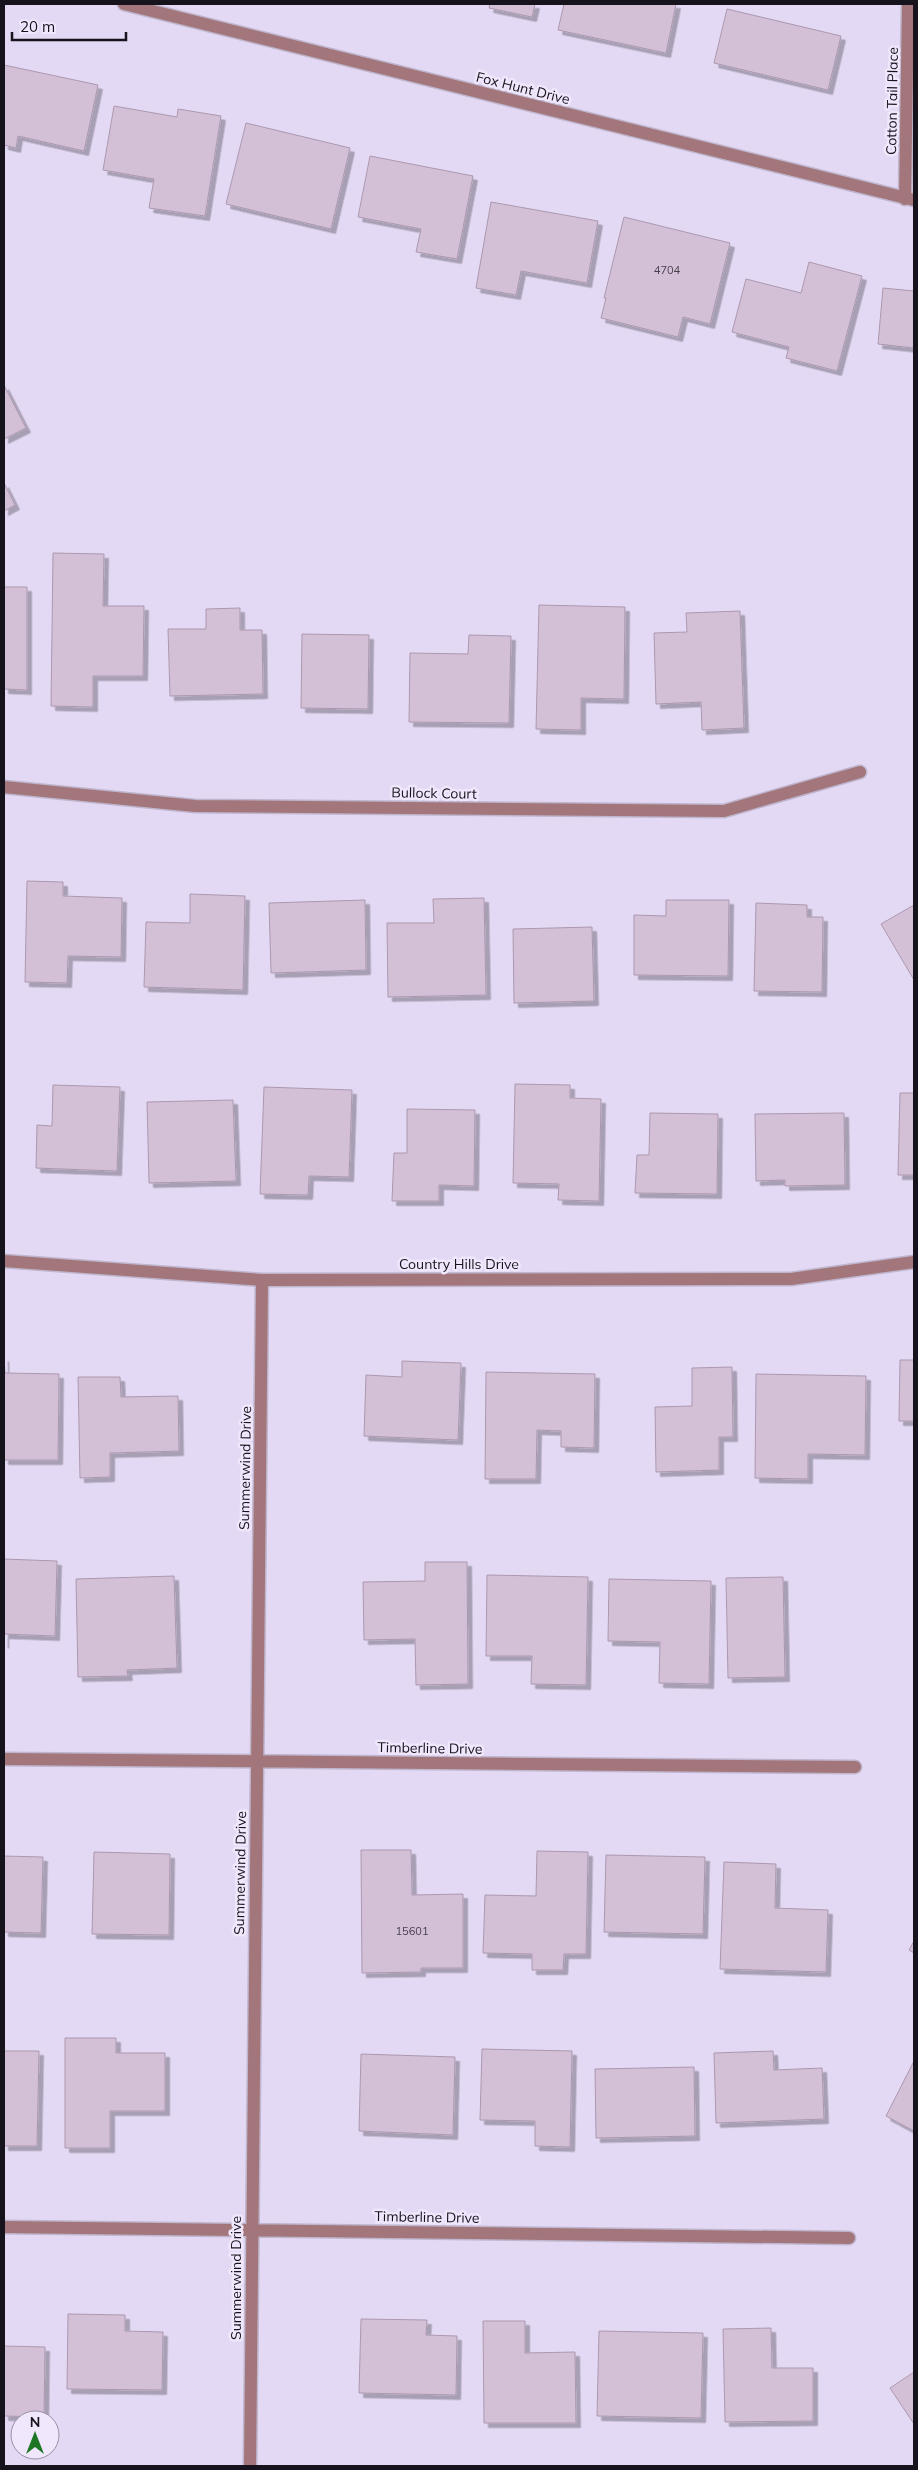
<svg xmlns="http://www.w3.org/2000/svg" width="918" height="2470" font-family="Mulish,sans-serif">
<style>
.building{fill:#d3c0d7;stroke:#ab98af;filter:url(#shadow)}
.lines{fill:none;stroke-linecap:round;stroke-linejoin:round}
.minor-casing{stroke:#bfb5cd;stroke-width:15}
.minor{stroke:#a2767a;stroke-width:12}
.labels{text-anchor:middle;stroke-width:5;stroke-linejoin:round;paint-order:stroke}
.number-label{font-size:11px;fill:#463e4b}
.street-label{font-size:14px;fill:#17131c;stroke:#f0e7fd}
</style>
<defs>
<filter id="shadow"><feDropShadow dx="4.5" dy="4.5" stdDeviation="0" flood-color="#0004"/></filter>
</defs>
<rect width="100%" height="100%" fill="#e4d9f4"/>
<path class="building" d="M490,4H535L532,17L489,8Z
M564,4H676L666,53L558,30Z
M727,9L841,36L828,90L714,63Z
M4,65L98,85L84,151L18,136L16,148L4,145Z
M114,106L177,117L178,109L221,116L205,216L149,208L154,179L103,170Z
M246,123L350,148L331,229L226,204Z
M370,156L473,176L457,259L416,252L421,229L358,217Z
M491,202L598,221L587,283L521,271L516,295L476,288Z
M624,217L730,243L710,324L683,317L678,337L601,318L606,298H604Z
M809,262L862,276L837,371L786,358L789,347L732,332L746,279L801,293Z
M883,288L914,291V348L878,344Z
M4,385L26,428L4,439Z
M4,483L15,505L4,511Z
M53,553L104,554L103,606H144L143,676H93V707L51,706Z
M4,587H27V690L4,689Z
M539,605L625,607L624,699L581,698V730L536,729Z
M240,608V630H262L263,694L170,696L168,629H206V609Z
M740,611L744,728L702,730L701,702L656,704L654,633L687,632L686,613Z
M302,634L369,635L368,709L301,708Z
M469,635L511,636L509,723L409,722L410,653L468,654Z
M27,881L63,882V896L122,898L121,957L68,956L67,983L25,982Z
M190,894L245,896L243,990L144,987L146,922L190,923Z
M484,898L486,995L388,997L387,923H434L433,899Z
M365,900L366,970L271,973L269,903Z
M666,900H729L728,976L634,975V915L666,916Z
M756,903L807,905V917H823L822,992L754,991Z
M914,905V980L881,924Z
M592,927L594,1001L514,1003L513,929Z
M515,1084L570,1085V1098L601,1099L599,1201L558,1200L559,1184L513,1183Z
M53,1085L120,1087L117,1171L36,1168L37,1125L52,1126Z
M264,1087L352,1090L349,1177L309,1176L308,1195L260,1194Z
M900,1093H914V1175H898Z
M233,1100L236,1181L149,1183L147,1102Z
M407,1109L475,1110L474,1186L439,1185V1201H392L394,1153H407Z
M650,1113L718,1114L717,1194L635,1193L637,1155H649Z
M844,1113L845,1185L785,1186V1180L756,1181L755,1114Z
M4,1357L5,1373L59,1374L58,1460H4Z
M900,1360H914V1421H899Z
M402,1361L461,1363L458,1440L364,1436L366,1375L402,1377Z
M732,1367L733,1437H719V1470L656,1472L655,1407L692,1406V1368Z
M486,1372L595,1374L594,1448L561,1447V1431L537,1430L536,1479H485Z
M756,1374L866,1376L865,1455L808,1454V1479L755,1478Z
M78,1377H120L121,1397L178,1396L179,1451L110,1453V1477L80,1478Z
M4,1559L57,1561L55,1636L4,1634V1644Z
M425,1562H467L468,1684L416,1685L415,1639L364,1640L363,1582L425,1581Z
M487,1575L588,1577L586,1685L531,1684L532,1656H486Z
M174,1576L177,1668L127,1670L128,1676L78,1677L76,1579Z
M783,1577L785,1677L728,1678L726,1578Z
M609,1579L711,1581L709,1684L659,1683L660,1642L608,1641Z
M361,1850H411L412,1895L463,1894V1968H421V1972L362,1973Z
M537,1851L588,1852L586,1954H564L563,1970H532V1954L483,1953L485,1895L536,1896Z
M94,1852L170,1854L169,1935L92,1934Z
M606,1855L705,1857L703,1934L604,1932Z
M4,1856L43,1857L41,1933L4,1932Z
M724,1862L776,1864L775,1908L828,1910L826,1972L720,1969Z
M914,1941V1953L909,1950Z
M65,2038H116V2053H165V2111H110V2148H65Z
M482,2049L572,2051L570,2147L535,2146V2121L480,2120Z
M4,2051H39L37,2146H4Z
M773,2051L774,2070L822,2068L824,2119L716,2123L714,2053Z
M361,2054L455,2057L453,2135L359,2131Z
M914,2061V2131L886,2116Z
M694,2067L695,2136L596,2138L595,2069Z
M68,2314L125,2315V2331L163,2332L162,2390L67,2389Z
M361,2319L427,2320L426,2335L457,2336L456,2395L359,2393Z
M483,2321H525V2353L575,2352L576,2423H484Z
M771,2328L772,2368H813V2421L725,2422L723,2329Z
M599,2331L703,2333L701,2418L597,2416Z
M4,2346L45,2347L44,2417L4,2416Z
M914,2372V2424L890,2388Z"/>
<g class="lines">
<g class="minor-casing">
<path id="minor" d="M124,4L914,200
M905,199L908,4
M4,787L195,806L724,811L860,772
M4,1261L262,1280L791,1279L914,1262
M4,1759L855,1767
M4,2227L849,2238
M250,2466L262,1280"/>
</g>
<use href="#minor" class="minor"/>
</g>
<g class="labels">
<g class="number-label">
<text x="667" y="274">4704</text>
<text x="412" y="1935">15601</text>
</g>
<g class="street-label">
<text transform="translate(523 88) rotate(14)" y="5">Fox Hunt Drive</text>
<text transform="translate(892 101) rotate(-89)" y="5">Cotton Tail Place</text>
<text transform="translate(434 793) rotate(1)" y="5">Bullock Court</text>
<text x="459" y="1269">Country Hills Drive</text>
<text transform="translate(245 1468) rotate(-89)" y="5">Summerwind Drive</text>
<text transform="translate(430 1748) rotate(1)" y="5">Timberline Drive</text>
<text transform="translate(240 1873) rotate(-89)" y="5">Summerwind Drive</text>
<text transform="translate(427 2217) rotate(1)" y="5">Timberline Drive</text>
<text transform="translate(236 2278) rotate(-90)" y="5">Summerwind Drive</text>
</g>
</g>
<rect width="918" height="2470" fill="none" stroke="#17131c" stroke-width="10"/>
<g transform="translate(35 2435)"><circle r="24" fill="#f0e7fd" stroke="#9992a3"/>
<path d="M0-4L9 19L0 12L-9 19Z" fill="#1c7623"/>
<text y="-8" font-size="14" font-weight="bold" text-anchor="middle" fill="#17131c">N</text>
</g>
<path d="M12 32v8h114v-8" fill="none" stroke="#17131c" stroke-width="2.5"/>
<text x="20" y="32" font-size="15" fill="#17131c" stroke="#f0e7fd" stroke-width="4" paint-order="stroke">20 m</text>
</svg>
